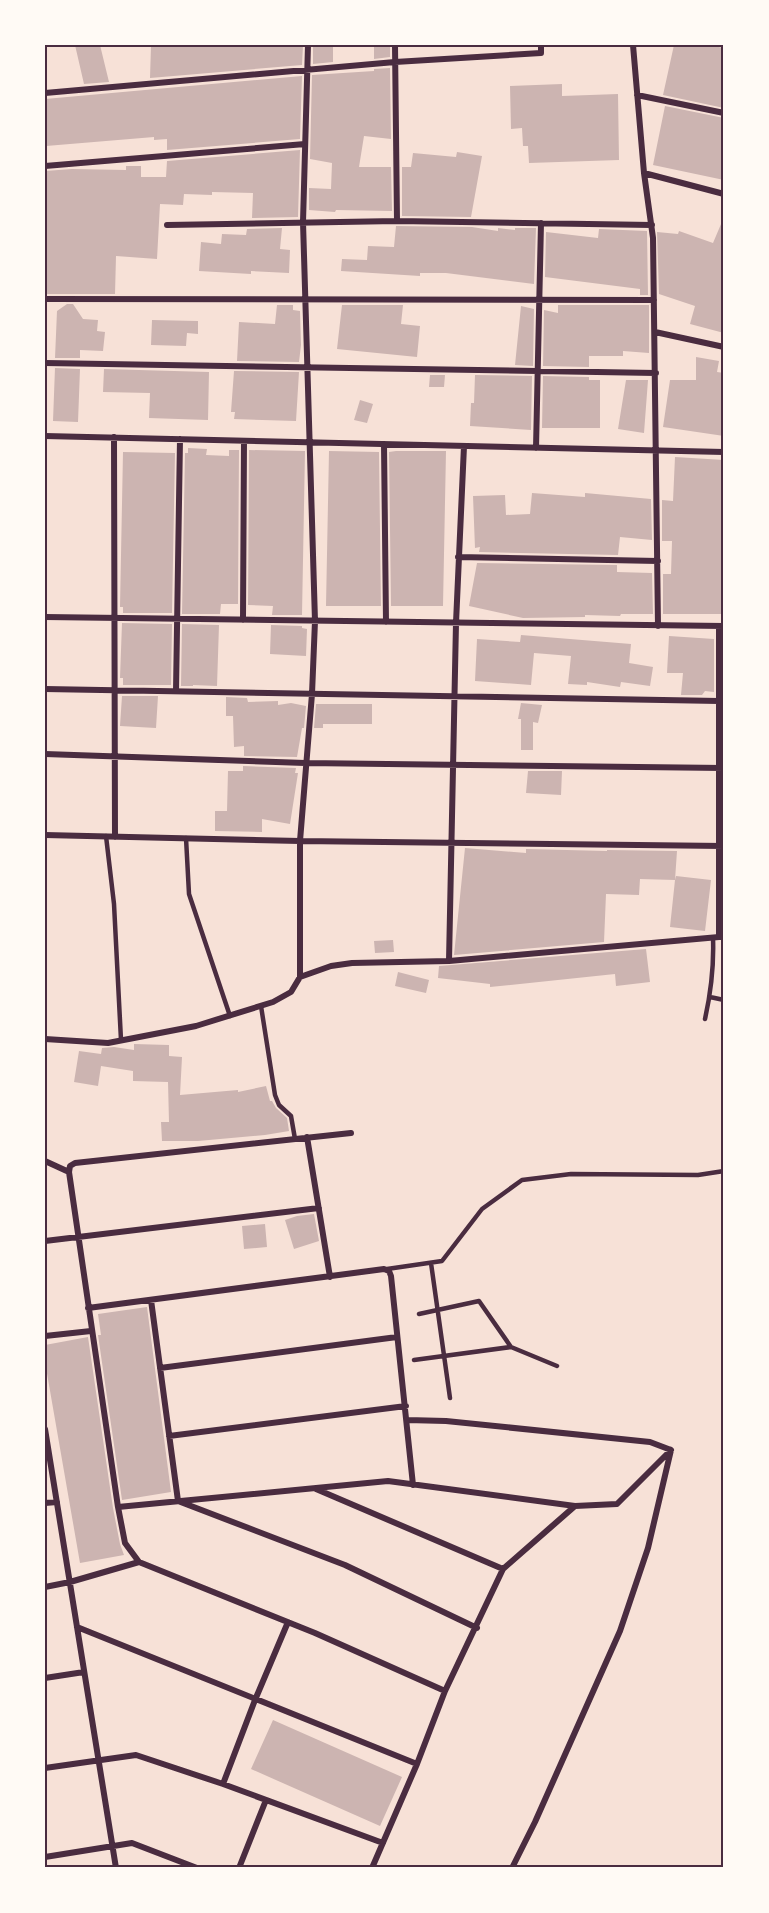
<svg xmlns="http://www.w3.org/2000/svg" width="769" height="1913" font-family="'Golos Text',sans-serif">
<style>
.building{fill:#ccb4b1}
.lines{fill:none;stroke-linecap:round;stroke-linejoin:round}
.service{stroke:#4a2c40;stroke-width:4.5}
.minor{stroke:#4a2c40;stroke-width:6}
.neatline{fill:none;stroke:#4a2c40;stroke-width:2}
</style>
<rect width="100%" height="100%" fill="#f7e1d7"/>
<path class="building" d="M75,45H100L109,82L84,84Z
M193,45H303L302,65L150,78L151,46L193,47Z
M313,45H333V62L313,64Z
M374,45H390V57L374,59Z
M674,45H708L724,48V108L663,95Z
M390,68L391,139L364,136L359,167H391L392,211L336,210L335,212L309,210V188L331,189L332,163L310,159L312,75L374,71V69Z
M302,76L300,139L167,150V139L154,140V137L46,146L45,99Z
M562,84V96L618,94L619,160L529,163L528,146H523L522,128L511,129L510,86Z
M665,106L724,118V180L653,165Z
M300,150L298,217L252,218L253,193L212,192V195L184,194L183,205L160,204L157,259L116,256L115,294H47L45,171L72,169L126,170V166H141V177H166L167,161Z
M457,152L482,156L471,217L402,216V167H411L413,153L456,157Z
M724,217V333L690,324L695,306L659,294L657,232L678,234L679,231L713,243Z
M396,226L472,227L498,231V228L515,230V228H536L534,284L446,273H420V276L341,271L342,259L367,260L368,246L394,247Z
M282,228L280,249L290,250L289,273L251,271V274L199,271L201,242L221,244L222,234L246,235L247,229Z
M599,229L647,231L648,295H640V289L545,277L546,232L598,238Z
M67,304H73L83,319L98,320L97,331L105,332L103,351L80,350V358H55L57,311Z
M277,305H293V310L300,311L301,345L299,362L237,361L239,322L275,324Z
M342,305H403L401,324L420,326L417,357L337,349Z
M558,305H649V353L623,351V356H589V367L543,366L544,310L558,313Z
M521,306L534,309L533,366L515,365Z
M152,320L198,321V334L187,333L186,346L151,345Z
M696,357L719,361L717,372L724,373V436L663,427L670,380H696Z
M55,368L80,369L78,422L53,421Z
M104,369L209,372L208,420L149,418L150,393L103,392Z
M234,371L299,372L296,421L234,419L235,412H231Z
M430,375H445L444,387H429Z
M475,375L532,376L531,430L470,426L471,403H474Z
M543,376L589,377V380H600V428H542Z
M626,380H648L644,433L618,429Z
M360,400L373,404L367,423L354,420Z
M188,448L207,449L206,455L229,456V450H239L238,604H221L220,614H182L185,453H188Z
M249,450L305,451L302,615H272L273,606L248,605Z
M329,451L379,452L381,606H326Z
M396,451H446L443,606H391L389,452Z
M123,452L175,453L172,613H123V607H120Z
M675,457L724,460V614H663V574H671L672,541H662V500L673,501Z
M532,493L585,497V493L651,499L652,540L620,537L618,555L479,552L480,547L475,548L473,496L505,495L506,515L530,514Z
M477,563L617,565V572L652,573L653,614H621L620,616L585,615V617L523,618L469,606Z
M122,623L172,624L171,685H123V678H120Z
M182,624L219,625L217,686L193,685V686H181Z
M271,625L302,626V628L307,629L306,656L270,654Z
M521,635L631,644L629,663L653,667L650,686L621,682L620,687L587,682V685L568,684L571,656L534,653L531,685L475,681L477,639L520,642Z
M669,636L714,639V692L705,691L702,695H681L683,673H667Z
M122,696H158L156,728L120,726Z
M226,697L247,698L248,702L278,701V705L291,703L306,706L304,728H302L297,757L244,756V746L234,747L233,716H226Z
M521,703L542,705L538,723L533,722V750H521V719H518Z
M316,704H372V724H323V728H314Z
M243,766L296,768L295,773H298L290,824L262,819V832L215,831V811H227L228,771H243Z
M528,771H562L561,795L526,793Z
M465,848L526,853V849L607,851V850L677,851L675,880L676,876L711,880L705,931L670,927L675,880L640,879L639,895L606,894L604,942L454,955Z
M393,940L394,952L375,953L374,941Z
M646,949L650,982L616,986L615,974L490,987V984L438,978L439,966Z
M398,972L429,980L426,993L395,986Z
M134,1044L169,1045V1056L182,1057L180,1095L238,1090V1092L266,1086L270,1101H272L276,1108L287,1118L289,1131L265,1135L198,1141H162L161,1122H169L168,1082L133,1081V1071L101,1066L98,1086L74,1082L79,1051L101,1054L102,1048L114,1047L134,1050Z
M314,1214L319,1241L294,1249L285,1220L297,1216Z
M265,1224L267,1247L244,1249L242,1226Z
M147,1307L171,1492L122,1500L98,1335H101L98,1314Z
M88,1337L113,1508L120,1544L124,1555L80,1563L45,1362V1345Z
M273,1720L402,1777L380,1826L251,1769Z"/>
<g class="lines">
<path class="service" d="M106,836L114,904L121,1040
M186,838L189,894L230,1016
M710,997L724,1000
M261,1006L275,1095L279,1105L291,1116L295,1139
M705,1019C711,992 714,965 713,938
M431,1263L450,1398
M387,1269L442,1261L482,1209L522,1180L571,1174L698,1175L724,1171
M419,1314L479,1301L511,1347
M414,1360L511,1347L557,1366"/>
<path class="minor" d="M395,45L397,221
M633,45L644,173L653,238L658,626
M45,93L395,62L541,53V45
M637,95L724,113
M45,166L305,144
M644,173L724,194
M167,225L397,221L652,225
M45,299L654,300
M655,332L724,347
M45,363L656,373
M45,436L724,452
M114,437L115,837
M384,444L386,622
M536,448L541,223
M458,557L658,561
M45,617L724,626
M243,620L244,441
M719,626V937H724
M45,689L719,701
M176,691L180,439
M45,754L305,763L724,768
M45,835L300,841L724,846
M449,961L456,623L464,446
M300,977V841L312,694L315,621L303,222L308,45
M45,1039L108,1043L196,1026L273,1002L291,992L300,977L331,966L352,963L449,961L719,937
M351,1133L75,1163L70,1166L69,1172L118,1507L125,1543L139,1562L315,1633L445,1691
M307,1137L330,1277
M45,1161L69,1172
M45,1241L319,1208
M151,1300L178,1501L345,1565L477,1628
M88,1308L384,1269L389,1271L391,1276L413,1485
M45,1336L91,1331
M160,1368L397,1337
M407,1420L446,1421L650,1442L671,1450L648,1548L620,1631L535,1822L512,1868
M45,1429L116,1868
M169,1436L406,1406
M316,1489L503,1569
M45,1503L57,1502
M575,1506L617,1504L671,1450
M118,1507L388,1481L575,1506L503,1569L445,1691L417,1764L372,1868
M45,1587L70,1582L139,1562
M77,1627L417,1764
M45,1678L84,1672
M45,1768L136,1755L223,1784L383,1843
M223,1784L255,1700L288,1622
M45,1857L132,1843L197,1868
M239,1868L266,1800"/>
</g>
<rect width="769" height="1913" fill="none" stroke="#fffaf5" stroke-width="93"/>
<rect x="46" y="46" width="676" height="1820" class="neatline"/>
</svg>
